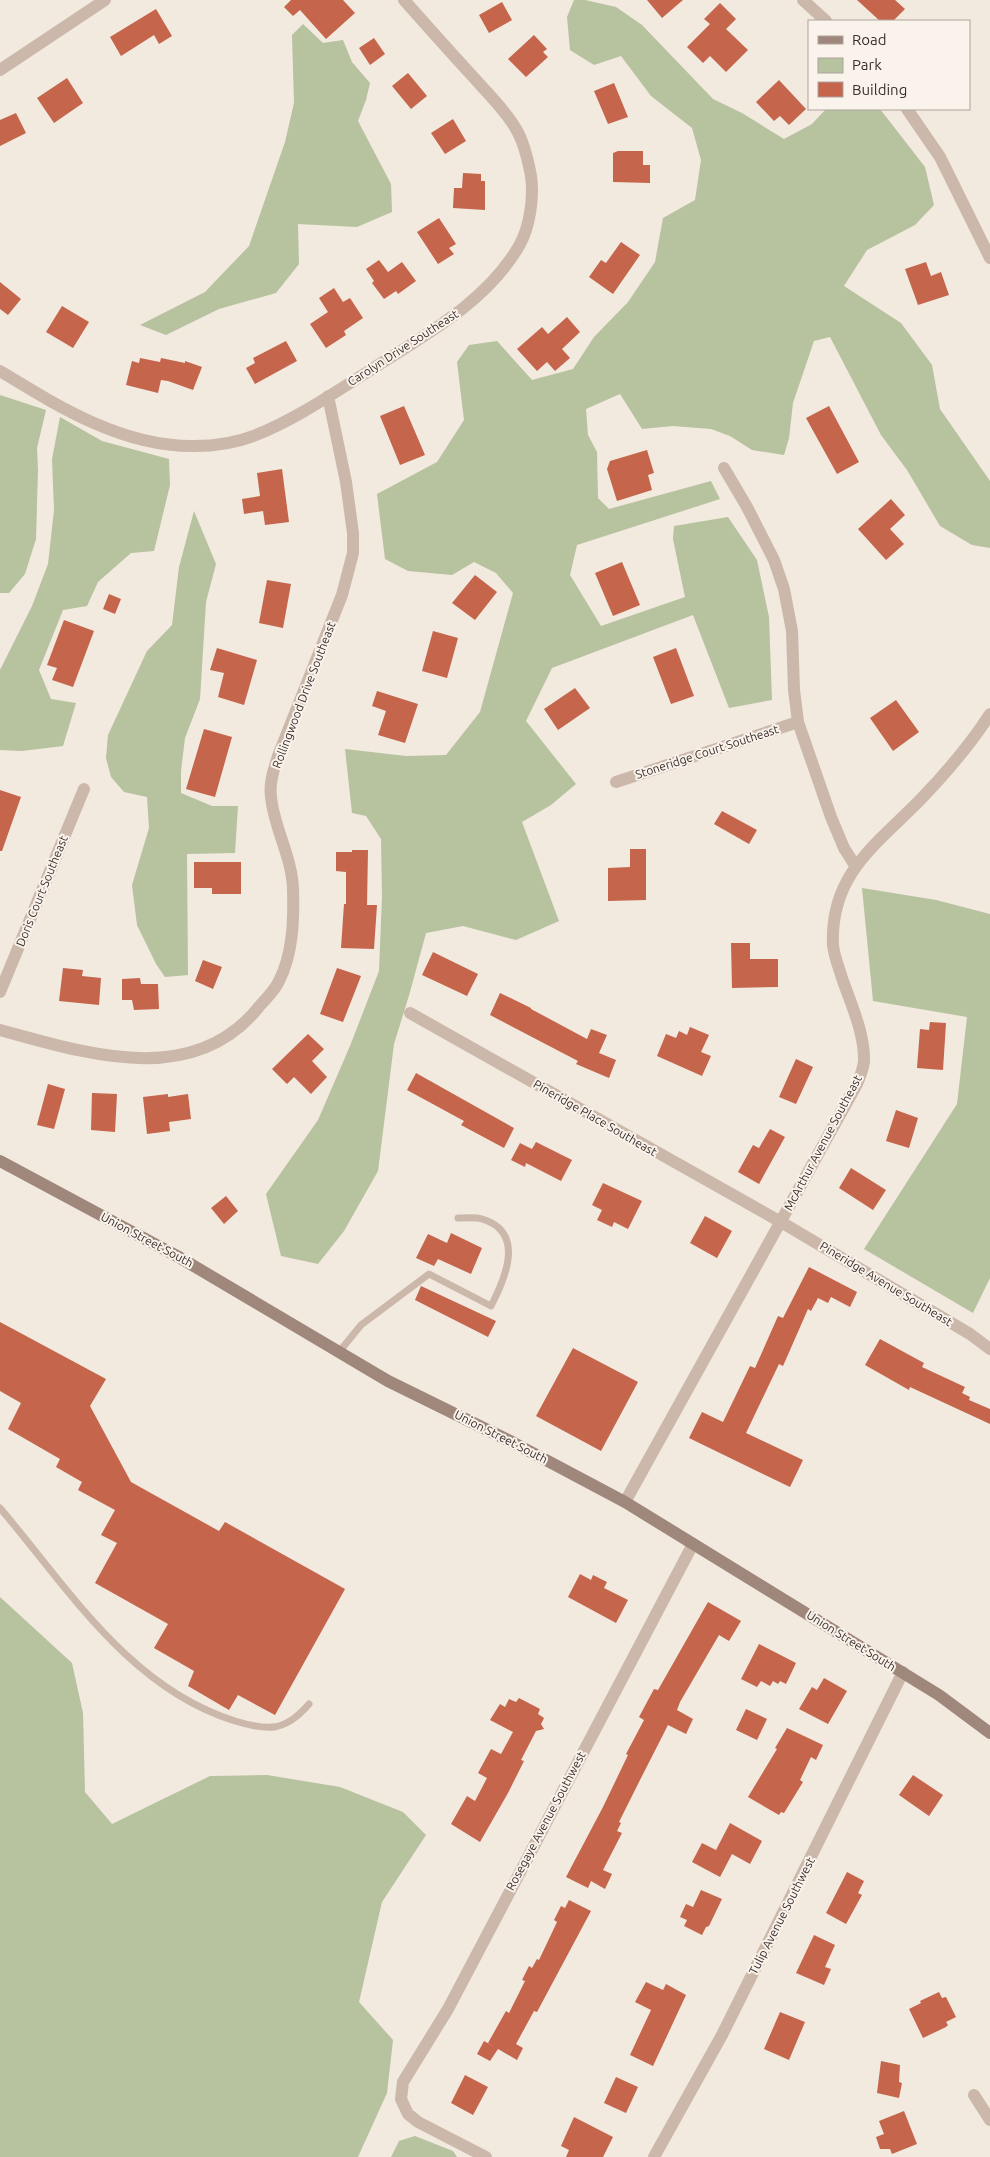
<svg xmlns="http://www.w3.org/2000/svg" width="990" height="2157" font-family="Ubuntu,sans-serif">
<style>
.green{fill:#b7c29f}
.building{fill:#c4654c}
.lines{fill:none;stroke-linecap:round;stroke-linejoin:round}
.service{stroke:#cbb8ab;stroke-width:7}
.minor{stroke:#cbb8ab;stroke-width:12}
.secondary{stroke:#9f877c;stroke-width:12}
.labels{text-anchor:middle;stroke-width:4;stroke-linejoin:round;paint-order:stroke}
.street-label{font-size:12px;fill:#392e2a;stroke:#faf3ec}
</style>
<rect width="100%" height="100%" fill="#f2e9df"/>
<path class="green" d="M574,0H585L616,7L642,25L713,99L742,113L784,139L812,124L826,109H880L925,167L934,205L915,225L867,250L844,286L901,323L932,365L940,409L990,481V548L972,545L940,526L907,470L881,435L830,337L814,341L793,403L789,438L784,455L752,450L730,436L711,429L673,426L642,429L620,394L586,409L588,435L597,452L598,498L609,509L711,481L720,499L577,545L570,575L601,626L685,597L673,539L674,526L728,517L757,560L769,617L772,700L729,708L693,615L552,668L526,721L576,784L551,805L522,822L559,921L516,940L463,926L426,933L410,992L394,1044L378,1171L344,1231L318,1264L281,1256L266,1194L318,1120L350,1046L379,971L382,896L381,839L366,816L352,813L345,749L406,756L446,755L480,712L513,593L496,573L474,562L452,575L408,571L385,559L377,494L437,462L464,420L457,362L469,345L497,341L532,380L573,369L594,337L628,302L655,262L663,218L695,200L701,160L692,128L651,96L621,56L594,65L570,50L567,17Z
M303,24L323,43L343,40L352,62L370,83L366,100L358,121L391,184L392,212L357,227L298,224L299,264L276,293L219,309L166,335L140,325L205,292L249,246L285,142L294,103L292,35Z
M0,395L46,410L37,448L38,470L36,539L25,574L9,593H0Z
M60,417L102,441L169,459L170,485L154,551L131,553L98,582L87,606L63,610L39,670L51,699L76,703L63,746L22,751L0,750V670L32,606L48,564L54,510L52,459Z
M194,511L216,564L206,602L200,699L185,738L181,771V793L212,806H238L235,853L187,854L188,975L165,977L156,964L137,925L132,885L149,828L147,797L124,792L111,777L106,758L108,735L147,651L172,625L179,567Z
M862,888L936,900L990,914V1278L973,1313L864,1249L957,1104L967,1017L873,1001Z
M0,1597L72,1663L83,1713L85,1792L112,1824L210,1776L267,1775L340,1787L403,1812L426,1835L382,1902L359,2002L393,2040L387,2093L358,2157H0Z
M415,2136L453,2151L457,2157H391L399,2141Z"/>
<path class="building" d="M291,0H343L355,13L326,39L300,10L293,16L284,7Z
M647,0H683L662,18Z
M857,0H895L905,9L893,21H880Z
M502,2L512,20L489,33L479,15Z
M720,3L736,19L726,29L748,50L726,72L710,56L703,63L687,47L710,24L704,19Z
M156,9L172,36L159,44L154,35L121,56L110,37Z
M534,35L547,49L543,52L548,57L526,77L508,59Z
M374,38L385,54L370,65L359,48Z
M408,73L427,96L411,109L392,86Z
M67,78L83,103L54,123L37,98Z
M779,80L806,109L789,125L780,116L774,121L756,102Z
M614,83L628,117L608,124L594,91Z
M16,113L26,133L0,146V120Z
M453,119L466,141L445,154L431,133Z
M618,151H643V165H650V183L613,182V153Z
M463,173L481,174V181H485V210L453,208L454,188H462Z
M439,218L456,244L449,248L454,254L438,264L417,232Z
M621,242L640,255L613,294L589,277L601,260L606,263Z
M379,260L388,272L402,262L416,281L398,294L396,291L384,299L372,283L374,281L366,269Z
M926,262L931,276L941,272L949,295L918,305L905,269Z
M0,282L21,299L8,315L0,309Z
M334,288L343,302L350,298L363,318L344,331L346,335L326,348L310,324L328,312L319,298Z
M62,306L89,322L73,348L46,332Z
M567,317L580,332L562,349L570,358L555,371L547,362L537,371L517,349L542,327L548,334Z
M286,341L297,361L255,384L246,368L255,363L253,358Z
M140,358L160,362L161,358L185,363V361L202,367L193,390L168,381L161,380L158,393L126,385L132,361L139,363Z
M404,406L425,455L400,465L380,416Z
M829,406L859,462L837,474L806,418Z
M647,450L654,473L648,475L652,490L617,501L607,469L610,461Z
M282,469L289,522L265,525L263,511L244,514L242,499L260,496L257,473Z
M891,499L905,515L890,529L904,544L886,560L858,529Z
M622,562L640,605L613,616L595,573Z
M475,575L497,592L475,620L452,603Z
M267,580L291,584L283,628L259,623Z
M109,594L121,599L115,614L103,609Z
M64,620L94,631L73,687L52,680L57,668L47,665Z
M433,631L458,638L447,678L422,671Z
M217,648L257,660L244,705L218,697L224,673L210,670Z
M676,648L694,696L671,704L653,657Z
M575,688L590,708L558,730L544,709Z
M377,691L418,704L405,743L378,735L386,711L372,706Z
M896,700L919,732L893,751L870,718Z
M204,729L232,737L215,797L186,789Z
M0,790L21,797L2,851H0Z
M722,811L757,830L749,844L714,824Z
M630,849H646V900L608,901V868L630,867Z
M352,850H368L367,905H377L374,949L341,948L344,904H346V872L336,871V852H352Z
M194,862H241V894H212V888H194Z
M731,943H750V959H778V987L732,988Z
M433,952L478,974L467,996L422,975Z
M203,960L222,967L213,989L195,981Z
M63,968L83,970L82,976L101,978L99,1005L59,1001Z
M337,968L361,976L343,1022L320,1014Z
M140,978L141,984H158L159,1009L134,1010L132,1000H122V979Z
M500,993L531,1008V1009L587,1039L591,1029L607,1035L599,1053L616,1060L609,1078L576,1064L578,1061L490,1015Z
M930,1022L946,1023L943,1070L917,1068L920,1029L929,1030Z
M690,1027L709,1035L701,1052L711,1056L702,1076L657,1056L666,1034L676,1038L679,1031L687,1035Z
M308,1034L324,1049L312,1061L327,1077L311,1094L294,1077L287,1084L272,1069Z
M796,1059L813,1067L796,1104L779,1097Z
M416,1073L514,1128L504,1148L461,1125L464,1121L407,1090Z
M48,1084L65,1089L54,1129L37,1125Z
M92,1093L117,1094L115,1132L91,1130Z
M168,1094V1097L188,1094L191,1119L169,1122L170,1131L147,1134L143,1097Z
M896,1110L918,1118L909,1148L886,1141Z
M770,1129L785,1137L759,1184L738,1172L753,1145L759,1148Z
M536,1142L572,1160L561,1181L526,1163L525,1167L511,1160L520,1143L532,1149Z
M851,1168L886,1190L873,1210L839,1188Z
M603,1183L642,1201L628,1229L614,1222L612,1227L597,1220L602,1210L592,1205Z
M226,1196L238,1211L224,1224L211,1208Z
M705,1216L732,1231L717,1258L690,1243Z
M451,1233L482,1248L471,1274L438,1259L434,1266L416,1258L428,1234L447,1243Z
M809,1267L857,1292L850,1307L831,1297L828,1303L818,1298L811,1311L808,1309L783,1366L779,1364L746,1433L803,1460L790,1487L689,1438L702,1412L723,1422L750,1366L755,1368L778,1316L783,1318Z
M421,1286L496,1321L488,1337L415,1300Z
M0,1322L106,1379L90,1406L131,1482L219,1531L225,1522L345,1589L275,1715L238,1695L229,1710L188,1686L194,1671L154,1648L168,1624L95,1583L117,1543L101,1535L115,1510L78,1490L82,1482L56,1467L60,1459L8,1429L21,1403L0,1391Z
M880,1339L924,1363L922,1367L965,1387L962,1393L970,1397L969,1400L990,1409V1424L910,1387L909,1390L865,1365Z
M573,1348L638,1382L601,1451L536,1416Z
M580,1574L591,1580L593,1575L607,1582L604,1588L628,1600L616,1623L568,1597Z
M708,1602L741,1621L729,1641L719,1635L680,1702L677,1710L693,1719L686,1734L668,1725L640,1780L619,1822L621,1823L617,1831L622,1833L603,1870L612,1874L605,1889L591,1881L588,1888L566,1877L603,1807L628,1755L626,1754L644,1720L639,1717L654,1689L658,1690Z
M759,1644L796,1663L786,1684L780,1681L778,1684L773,1681L770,1686L761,1681L757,1687L741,1679Z
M824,1678L847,1691L828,1724L799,1709L812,1687L817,1690Z
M519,1698L540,1709L538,1714L544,1718L541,1724L544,1729L536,1731L521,1760L524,1761L508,1793L480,1842L451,1824L467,1796L475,1801L487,1778L478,1773L491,1749L501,1754L513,1732L490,1720L500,1704L505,1707L509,1699L516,1702Z
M746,1709L767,1719L757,1740L736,1730Z
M787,1728L823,1745L816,1760L811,1757L800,1780L803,1782L784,1813L781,1812L779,1815L748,1797L777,1749L775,1748Z
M913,1775L943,1795L929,1816L899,1795Z
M730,1823L762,1841L750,1864L732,1854L720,1877L692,1862L702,1843L716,1850Z
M847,1872L864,1881L858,1893L862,1895L846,1924L826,1913Z
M701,1890L722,1899L709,1926L706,1927L702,1935L684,1926L687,1920L680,1917L686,1904L693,1907Z
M569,1900L591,1911L537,2012L534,2011L516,2044L523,2048L517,2060L498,2049L490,2061L477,2054L484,2041L493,2046L488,2043L506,2011L509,2013L525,1981L522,1980L529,1966L532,1968L537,1959L539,1960L557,1922L554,1920L561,1906L565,1908Z
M814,1935L835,1945L825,1967L831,1969L824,1985L796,1973Z
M646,1982L663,1990L666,1984L686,1995L653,2066L630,2055L651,2010L635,2002Z
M939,1992L942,1998L946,1997L956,2017L946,2022L948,2025L946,2027L923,2038L909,2009L921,2003L920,2001Z
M780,2012L805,2022L789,2060L764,2049Z
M881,2061L900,2065L899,2082L902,2083L899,2098L877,2093Z
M465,2075L488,2087L473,2115L451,2103Z
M616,2077L638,2087L626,2113L604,2103Z
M904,2111L917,2144L892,2154L890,2149H880L876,2137L884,2134L879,2121Z
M574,2117L613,2137L603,2157H566L569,2150L561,2146Z"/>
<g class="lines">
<path class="service" d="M339,1352L361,1325L429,1274L491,1306C505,1279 526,1232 482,1219C475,1217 465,1218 458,1218
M0,1508C68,1588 129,1688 235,1721C268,1731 285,1732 309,1704"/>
<path class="minor" d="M803,0L826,21
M0,70L105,0
M907,109L940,157L990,258
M0,371C59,407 123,447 194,446C215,446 236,443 256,435C296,419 332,394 369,371C423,336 486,303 519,246C530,227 534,197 531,176C528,160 524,142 516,129C506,111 490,96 476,80C452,54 428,27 404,0
M724,468L747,507L774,560L784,589L792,631L794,690L798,722L831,817L844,848L856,867
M616,782L798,722
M0,992L84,789
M410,1013L781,1222L970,1334L990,1349
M0,1030C85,1053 192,1089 258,1008C265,999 274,992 279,981C293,954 294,919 293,889C292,857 274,828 271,797C269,783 274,769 278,756L342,595L353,553V533L346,482L328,396
M625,1502L857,1084C860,1077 863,1069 864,1062C865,1034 851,1004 842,978C839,968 834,956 833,945C830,874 876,845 921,799C946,773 970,745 990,714
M974,2095L990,2120
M486,2157L418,2122L408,2114L401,2099L403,2082L448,2009L693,1544
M654,2157L722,2035L903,1672"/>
<path class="secondary" d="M0,1161L177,1256L388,1381L512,1442L625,1502L939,1695L990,1733"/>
</g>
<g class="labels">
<g class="street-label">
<text transform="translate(403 348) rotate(-33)" y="4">Carolyn Drive Southeast</text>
<text transform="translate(304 695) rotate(-69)" y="4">Rollingwood Drive Southeast</text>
<text transform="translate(707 752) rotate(-18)" y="4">Stoneridge Court Southeast</text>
<text transform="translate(42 891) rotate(-68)" y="4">Doris Court Southeast</text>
<text transform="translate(595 1118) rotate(30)" y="4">Pineridge Place Southeast</text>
<text transform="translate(823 1143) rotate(-62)" y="4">McArthur Avenue Southeast</text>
<text transform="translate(147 1240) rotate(28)" y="4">Union Street South</text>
<text transform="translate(886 1284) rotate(31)" y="4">Pineridge Avenue Southeast</text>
<text transform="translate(501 1437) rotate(27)" y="4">Union Street South</text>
<text transform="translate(851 1641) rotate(32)" y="4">Union Street South</text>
<text transform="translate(546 1821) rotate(-62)" y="4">Rosegaye Avenue Southwest</text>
<text transform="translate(782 1916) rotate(-63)" y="4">Tulip Avenue Southwest</text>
</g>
</g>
<rect x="808" y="20" width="162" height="90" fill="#faf3ec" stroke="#ada49e"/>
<rect x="818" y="36" width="25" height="8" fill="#9f877c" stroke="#ada49e"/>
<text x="852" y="45" font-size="15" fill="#392e2a">Road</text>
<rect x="818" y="58" width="25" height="15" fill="#b7c29f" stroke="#ada49e"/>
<text x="852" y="70" font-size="15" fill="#392e2a">Park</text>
<rect x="818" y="82" width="25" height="15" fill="#c4654c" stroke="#ada49e"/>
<text x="852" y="95" font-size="15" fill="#392e2a">Building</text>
</svg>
